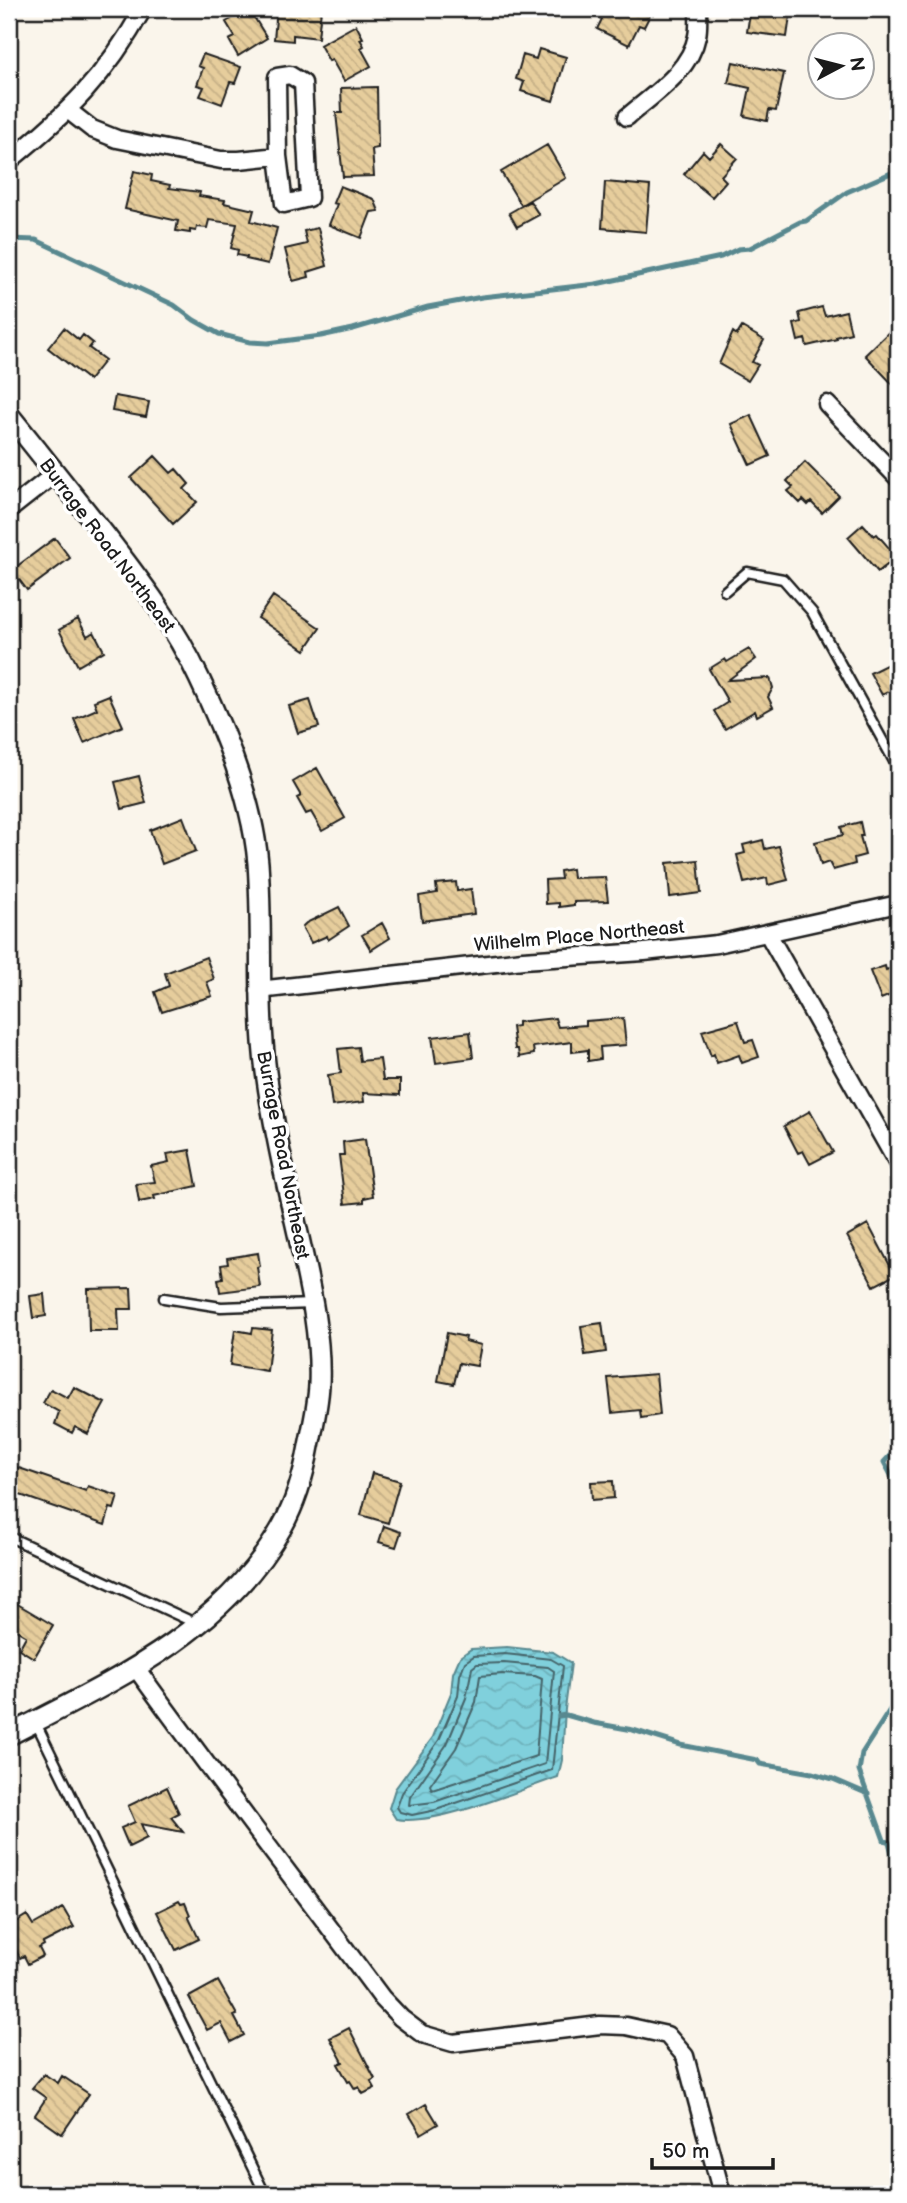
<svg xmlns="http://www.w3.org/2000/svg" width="907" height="2203" font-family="'Balsamiq Sans',sans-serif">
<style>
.water{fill:url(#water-waves);stroke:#58888f;stroke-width:2}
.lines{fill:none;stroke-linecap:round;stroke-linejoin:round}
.shore{stroke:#446469;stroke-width:2}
.stream{stroke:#58888f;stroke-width:5}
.building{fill:url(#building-back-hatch);stroke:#1c1c1c;stroke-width:2}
.service-casing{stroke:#1c1c1c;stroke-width:13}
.minor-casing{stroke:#1c1c1c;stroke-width:21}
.tertiary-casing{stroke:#1c1c1c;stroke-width:24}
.service{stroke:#fff;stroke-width:8}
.minor{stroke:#fff;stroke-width:16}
.tertiary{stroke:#fff;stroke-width:19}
.labels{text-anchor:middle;stroke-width:7;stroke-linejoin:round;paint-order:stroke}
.street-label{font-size:19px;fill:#1c1c1c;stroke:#fff}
</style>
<defs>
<pattern id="water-waves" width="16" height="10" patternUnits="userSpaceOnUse" patternTransform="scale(1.75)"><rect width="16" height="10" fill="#80d0dc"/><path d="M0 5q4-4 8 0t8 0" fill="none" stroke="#6eb2bc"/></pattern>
<pattern id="building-back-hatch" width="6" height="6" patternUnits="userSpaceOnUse" patternTransform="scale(1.75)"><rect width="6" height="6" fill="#e6cd9c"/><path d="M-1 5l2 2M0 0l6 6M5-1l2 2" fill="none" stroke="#c5af86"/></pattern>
</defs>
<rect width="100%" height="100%" fill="#faf5eb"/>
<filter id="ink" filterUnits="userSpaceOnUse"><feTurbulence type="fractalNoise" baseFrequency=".0143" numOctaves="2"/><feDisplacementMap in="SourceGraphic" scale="14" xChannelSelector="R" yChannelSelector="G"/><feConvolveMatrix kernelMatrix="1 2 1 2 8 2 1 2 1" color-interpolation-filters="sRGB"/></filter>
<g filter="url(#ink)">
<path class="water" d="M507,1647L553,1652L571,1663L565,1709L562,1760L558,1777C517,1791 437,1826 396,1819L389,1808L395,1789L433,1737L451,1693L453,1673L460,1657L471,1649Z"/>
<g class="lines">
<path class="shore" d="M505,1654L551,1659L563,1666L552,1770L436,1810L412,1815L400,1812L397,1807L402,1793L439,1740L458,1696L460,1675L465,1662L474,1656Z
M504,1663L548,1667L554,1671L545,1764L434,1802L409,1805L410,1797L447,1744L466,1698L472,1668L477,1664Z
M502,1674L535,1676L542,1679L536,1756L432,1790L430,1785L456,1748L476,1702L480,1676Z"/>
<path class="stream" d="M9,239L36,240L174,305L194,320L219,334L250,342L268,343L321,336L353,329L428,307L482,297L596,284L721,257L738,249L750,248L800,222L806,221L847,192L898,170
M898,1447L884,1462L898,1488
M898,1697L862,1753L859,1771L884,1840L889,1842L898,1877
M559,1716L566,1715L594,1723L633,1730L681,1745L757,1760L760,1764L812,1773L833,1779L868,1794"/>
</g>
<path class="building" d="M249,9L267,38L238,56L229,40L235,37L226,22Z
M277,9H321L318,38L293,35V41L274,39Z
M582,9H653L644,27L639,25L629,45L597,29L602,19Z
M759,9H791L787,37L747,32L750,12L758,13Z
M356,25L363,38L360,39L364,46L361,48L371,66L344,81L332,60L329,61L320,45Z
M539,49L566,57L553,101L521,91L524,82L516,79L523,55L536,59Z
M203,54L241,67L235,83L230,82L222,104L200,96L204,87L197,85L203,68L198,66Z
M733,62L784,73L776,111L769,110L767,121L744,116L750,88L728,83Z
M377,87L378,148L372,149L374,176L343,177L336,113H342L341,88Z
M721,144L737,158L721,176L726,181L712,197L684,174L703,151L709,157Z
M547,145L566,178L521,205L501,172Z
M134,171L152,175L151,181L170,185L169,188L200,192L199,196L225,200L224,203L254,210L251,221L277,228L268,264L246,259L247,257L237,255L238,250L231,248L237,224L209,220L207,228L197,227L196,231L190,230V233L176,231L178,221L125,209Z
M605,182L650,186L646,232L602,228Z
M340,186L374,199L379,211L371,212L361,238L329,225L337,204L333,203Z
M530,201L539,215L517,227L509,213Z
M318,228L327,266L308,272L309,277L293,281L285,249L307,244L304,231Z
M822,307L825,316L846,311L851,333L836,337L837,339L807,346L805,339L798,341L794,324L801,322L799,313Z
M898,323V390L865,355Z
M742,327L764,340L752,362L758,365L748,381L719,364L733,332L737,335Z
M64,328L79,340L83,335L93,343L89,348L105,360L89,380L48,348Z
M115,396L149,402L146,417L112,411Z
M751,415L770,456L750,465L731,424Z
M155,456L171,473L176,469L189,484L184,489L197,502L173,524L131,478Z
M805,462L839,496L822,513L811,502L808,505L803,500L800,503L788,491L793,487L787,481Z
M863,524L874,536L877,534L897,557L878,572L848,537Z
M55,538L70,558L27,590L12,570Z
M273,596L320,628L305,650L258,618Z
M78,619L87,636L94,632L104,651L78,666L59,630Z
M749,649L756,659L728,680L770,678L773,688L768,697L773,707L757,716L755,711L725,729L714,711L728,702L709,669L725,659L727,662Z
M890,663L898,680V687L882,695L870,673Z
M109,695L123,726L84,743L74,719L97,709L94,701Z
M310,700L319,727L298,733L289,706Z
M317,768L345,818L322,831L311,812L306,814L297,798L301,796L293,782Z
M139,776L146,803L122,809L115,782Z
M183,817L196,851L162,864L150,830Z
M860,822L863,836H860L865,855L854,858L855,864L833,870L829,862L821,865L815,842L843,835L841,827Z
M763,840L765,849L779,846L788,880L768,885L767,878L744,883L737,855L745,853L743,845Z
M698,860L701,893L670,897L667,863Z
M572,869L573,878L605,877L608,901L574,902V905L559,907V903L546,904L545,880L561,879L560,871Z
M456,882L457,891L471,889L474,914L422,921L419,896L437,893L436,884Z
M339,907L349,926L328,940L327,936L311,943L302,927L306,923Z
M382,923L390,938L371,950L362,935Z
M206,957L214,979L207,982L212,996L162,1012L155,992L169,986L165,973Z
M885,966L886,970L898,966V992L881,999L870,971Z
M555,1018L558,1027L586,1025V1021L623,1018L626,1045L600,1047L601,1059L588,1061V1050L572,1052V1042L533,1047L534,1054L519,1057L518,1049H515L512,1027L518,1026V1022Z
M738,1021L745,1042L753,1040L759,1057L742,1063L739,1055L717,1063L714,1054L711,1056L702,1031Z
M470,1032L473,1058L436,1063L432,1037Z
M358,1047L360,1061L380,1059L383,1080H400V1095L363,1093L364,1102L332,1106L328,1075L341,1073L338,1049Z
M810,1111L833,1152L810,1164L803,1151L798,1153L784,1126Z
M365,1139L373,1196L364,1198V1202L345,1204L339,1155H344L343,1142Z
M190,1150L197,1186L154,1196L155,1199L139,1202L136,1184L155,1182L151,1166L169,1162L167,1154Z
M868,1224L895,1275L874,1286L847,1236Z
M258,1253L260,1266L257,1267L260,1287L220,1292L218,1279L223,1278L221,1265L228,1264L227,1258Z
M131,1288L132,1309H118L119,1331H89L88,1289Z
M44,1294L46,1316L33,1318L30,1296Z
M602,1323L606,1352L585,1355L581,1326Z
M253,1328L272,1330L267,1371L230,1365L235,1330L252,1333Z
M447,1333L466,1337L465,1341L481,1345L477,1366L459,1363L454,1384L438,1381Z
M656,1374L660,1415L641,1418L640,1410L612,1413L608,1378Z
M74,1387L105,1403L88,1434L75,1427L72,1433L55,1424L59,1412L43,1403L51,1389L68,1398Z
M16,1467L86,1491L88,1486L118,1496L114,1509L110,1508L105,1525L9,1491Z
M372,1473L400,1481L388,1523L361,1515Z
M613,1481L614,1498L592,1500L591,1482Z
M384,1526L401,1532L396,1547L379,1542Z
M9,1599L53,1625L34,1658L19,1649L26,1636L9,1626Z
M167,1787L179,1813L171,1817L183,1832L141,1824L147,1838L129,1847L121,1828L135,1822L128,1806Z
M179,1901L181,1904L185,1903L190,1915L188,1916L199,1939L176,1950L157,1912Z
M63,1908L74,1927L43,1943L44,1945L39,1948L43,1956L28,1964L24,1956L20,1958L9,1937V1926L27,1915L33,1925Z
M218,1981L237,2015L234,2016L244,2035L231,2042L221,2023L207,2030L189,1997Z
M349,2028L375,2079L371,2081L375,2088L363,2094L359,2087L355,2089L350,2081L348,2082L338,2064L343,2062L330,2038Z
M44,2074L58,2083L62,2076L89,2094L62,2134L35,2115L46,2098L32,2088Z
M426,2104L438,2124L421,2134L409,2114Z"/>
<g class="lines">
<g class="service-casing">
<path id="service" d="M725,591L747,572L783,579L812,612L895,763L898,765
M164,1298L221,1307L313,1304
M9,1539H14L197,1624
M35,1721L265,2194"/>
</g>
<g class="minor-casing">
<path id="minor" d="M290,75L303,83L309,198L284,204L278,156L277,77Z
M69,111L92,129L117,139L221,160H239L278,156
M627,117C652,95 690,72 697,36C699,27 698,18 698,9
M9,161C68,113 106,76 143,9
M827,404L898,478
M9,510L56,473
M768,934L898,1164
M259,990L523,960L644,952L717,944L898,904
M136,1668C216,1779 300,1887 382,1998L401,2018L422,2034L453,2043L600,2025L626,2026L667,2035L685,2056L722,2194"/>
</g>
<g class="tertiary-casing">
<path id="tertiary" d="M9,415C40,453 70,492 101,530C138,578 174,624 199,678C225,732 253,803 258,863C263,933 257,1002 266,1072C274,1131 288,1189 301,1247C311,1292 321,1338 319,1385C318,1406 313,1426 309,1446C304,1474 296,1502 282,1527C223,1632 112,1682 9,1735"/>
</g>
<use href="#service" class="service"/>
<use href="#minor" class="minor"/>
<use href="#tertiary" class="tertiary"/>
</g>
</g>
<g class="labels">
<g class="street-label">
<text transform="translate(108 545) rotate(53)" y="7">Burrage Road Northeast</text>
<text transform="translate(579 935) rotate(-5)" y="7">Wilhelm Place Northeast</text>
<text transform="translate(284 1155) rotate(79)" y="7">Burrage Road Northeast</text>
</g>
</g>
<rect width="907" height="2203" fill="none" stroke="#fff" stroke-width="35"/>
<rect x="18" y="18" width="872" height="2168" fill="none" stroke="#1c1c1c" stroke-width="2.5" filter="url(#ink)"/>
<g transform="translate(841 66) rotate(83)"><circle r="33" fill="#ffffff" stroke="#a4a4a4" stroke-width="2"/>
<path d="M0-5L12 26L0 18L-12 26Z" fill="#1c1c1c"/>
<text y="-10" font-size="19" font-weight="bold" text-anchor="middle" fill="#1c1c1c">N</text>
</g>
<path d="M652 2158v10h121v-10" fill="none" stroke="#1c1c1c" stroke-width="3.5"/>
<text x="662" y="2158" font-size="21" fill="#1c1c1c" stroke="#ffffff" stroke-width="5" paint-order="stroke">50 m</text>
</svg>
